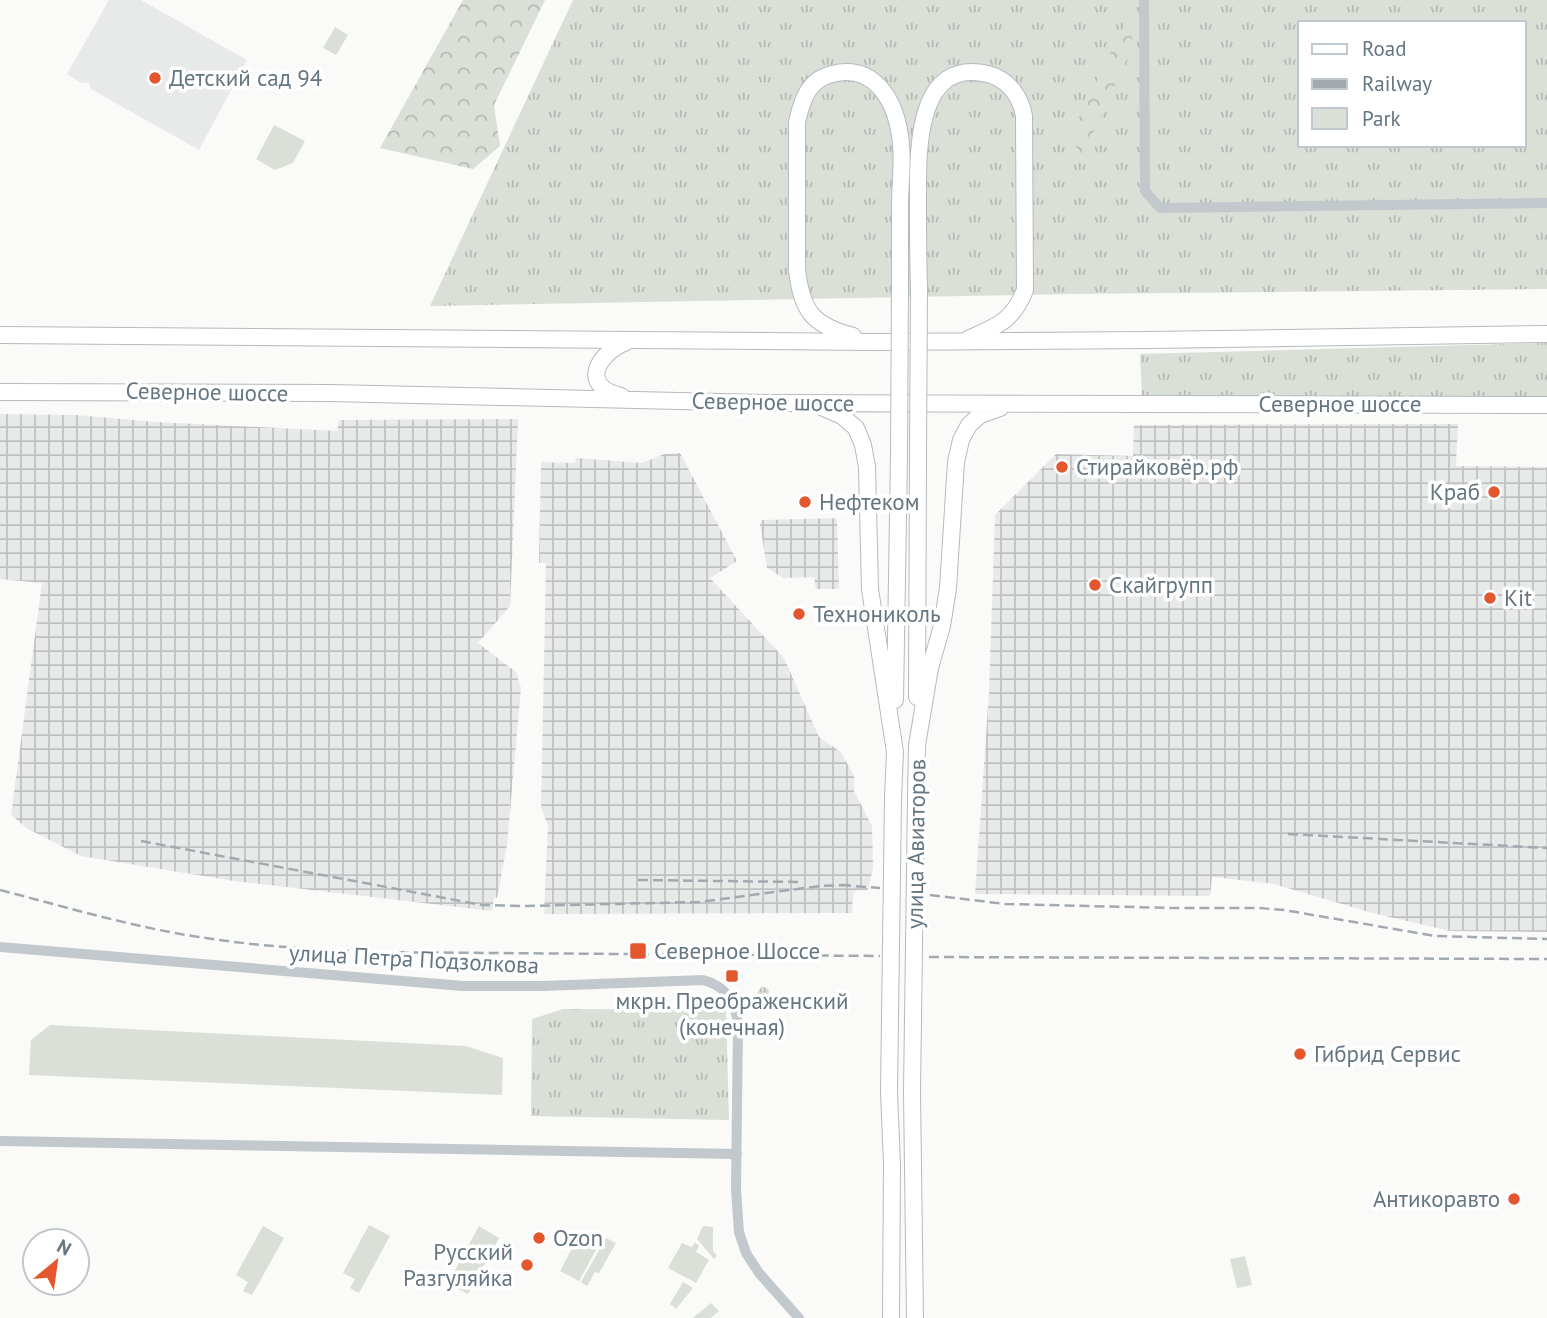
<svg xmlns="http://www.w3.org/2000/svg" width="1547" height="1318" font-family="'PT Sans',sans-serif">
<style>
.built{fill:#e8e9e9}
.industrial{fill:url(#industrial-grid)}
.grass{fill:url(#grass-tufts);fill-rule:evenodd}
.forest{fill:url(#forest-crowns)}
.park{fill:#dadfd7}
.lines{fill:none;stroke-linecap:round;stroke-linejoin:round}
.primary-casing{stroke:#b5babe;stroke-width:18}
.minor{stroke:#c3c8cc;stroke-width:10}
.primary{stroke:#fff;stroke-width:16}
.rail{stroke:#a2aab0;stroke-width:2.5;stroke-dasharray:10 5;stroke-linecap:butt}
.primary-bridge-casing{stroke:#b5babe;stroke-width:18;stroke-linecap:butt}
.primary-bridge{stroke:#fff;stroke-width:16}
.poi-dot{fill:#e4572e;stroke:#fff;stroke-width:2.5}
.labels{text-anchor:middle;stroke-width:7;stroke-linejoin:round;paint-order:stroke}
.poi-label{font-size:23px;fill:#657683;stroke:#fff;text-anchor:start}
.street-label{font-size:23px;fill:#657683;stroke:#fff}
</style>
<defs>
<pattern id="industrial-grid" width="8" height="8" patternUnits="userSpaceOnUse" patternTransform="scale(1.75)"><rect width="8" height="8" fill="#e8e9e9"/><path d="M0 4h8M4 0v8" fill="none" stroke="#c0c1c2"/></pattern>
<pattern id="grass-tufts" width="24" height="20" patternUnits="userSpaceOnUse" patternTransform="scale(1.75)"><rect width="24" height="20" fill="#dadfd7"/><path d="M3 7l-1-3M5 7V3M7 7l1-3M15 17l-1-3M17 17v-4M19 17l1-3" fill="none" stroke="#b4b9b4"/></pattern>
<pattern id="forest-crowns" width="20" height="18" patternUnits="userSpaceOnUse" patternTransform="scale(1.75)"><rect width="20" height="18" fill="#dadfd7"/><path d="M2 6a3 3 0 1 1 6 0M12 15a3 3 0 1 1 6 0" fill="none" stroke="#b4b9b4"/></pattern>
</defs>
<rect width="100%" height="100%" fill="#fafaf8"/>
<path class="built" d="M109,0H141L247,60L199,150L91,89L89,82L81,83L67,74Z"/>
<path class="industrial" d="M0,414L76,415L157,422L337,431L339,420L518,419L510,606L478,643L516,672L521,688L507,845L497,898H494L492,911L234,881L81,856L28,829L11,815L42,583L0,579Z
M1458,424L1456,466L1547,467V932L1450,931L1372,913L1274,884L1212,877L1210,896L975,894L989,693L995,515L1056,454L1133,456L1134,425Z
M680,453L737,561L710,578L784,658L819,737L841,752L854,776V791L872,826L873,868L868,890H857L853,894L852,913L544,914L548,825L541,808L546,563H539L541,462L575,463L576,458L642,463L664,454Z
M837,518L839,589H816L814,577L783,578L767,568L760,524L762,520Z"/>
<path class="grass" d="M573,0H1547V289L1071,294L430,306ZM1300,23H1524V145H1300Z
M1547,343V397L1142,396L1140,354Z
M762,986L768,989L770,1003L765,1009L758,1005L757,993Z
M563,1009L726,1010L729,1120L531,1116L532,1019Z"/>
<path class="forest" d="M463,0H545L494,105L500,146L473,169L380,148Z
M1130,13L1133,46L1082,158L1070,136Z"/>
<path class="park" d="M335,27L348,35L336,55L323,48Z
M274,125L305,141L293,163L275,170L256,159Z
M50,1025L466,1046L503,1058L502,1095L29,1075L31,1040Z
M369,1225L390,1236L359,1293L350,1288L355,1279L343,1273Z
M263,1226L284,1238L252,1295L243,1291L248,1282L236,1275Z
M479,1226L499,1238L468,1294L458,1289L463,1280L453,1274Z
M703,1226L713,1227V1251L717,1256L714,1259L697,1239Z
M590,1232L602,1239L579,1281L560,1271L577,1239L583,1243Z
M606,1238L616,1243L599,1273L595,1272L587,1286L581,1282Z
M695,1242L699,1246L696,1252L709,1260L696,1283L668,1268L682,1243L692,1247Z
M1245,1256L1252,1285L1237,1288L1230,1259Z
M683,1282L693,1288L676,1309L670,1304Z
M711,1303L719,1311L711,1318H693Z"/>
<g class="lines">
<g class="primary-casing">
<path id="primary" d="M919,287C918,260 918,233 918,206C918,159 913,56 988,74C1008,79 1021,97 1024,116L1025,290C1013,321 997,326 968,339
M0,335L876,342L1149,340L1547,334
M853,336C812,325 802,311 797,270V122C802,100 808,80 832,74C874,63 895,100 900,136C904,158 900,183 900,206C900,233 900,260 900,286
M0,392L331,393L765,403L1547,405
M621,396C580,386 596,355 626,342
M817,405L842,416L856,428L863,445L867,467L870,589L895,752L893,798
M917,697L918,455
M895,700L899,455
M916,798L917,745L930,668L942,626L948,588L956,462L961,440L969,425L980,415L1000,408
M889,1092L892,1165L891,1318
M912,1092L915,1318"/>
</g>
<path class="minor" d="M1144,0L1145,191L1160,208L1547,203
M0,947L463,986H543L703,980C726,986 735,1001 738,1024L736,1189L739,1232L746,1253L759,1273L799,1318
M0,1141L737,1154"/>
<use href="#primary" class="primary"/>
<path class="rail" d="M1288,834L1547,848
M141,841L482,905L525,906L699,902L820,886L850,885
M638,880L799,882
M841,885L880,888
M0,890C66,907 132,927 199,937C254,946 310,949 365,952L880,956
M930,895L1005,904L1172,908H1258L1284,910L1435,936L1547,939
M929,957L1547,959"/>
<g class="primary-bridge-casing">
<path id="primary-bridge" d="M899,455L900,286
M918,455L919,287
M889,1092L893,798
M912,1092L916,798"/>
</g>
<use href="#primary-bridge" class="primary-bridge"/>
</g>
<g class="poi-dot">
<circle cx="155" cy="78" r="7"/>
<circle cx="1062" cy="467" r="7"/>
<circle cx="1494" cy="492" r="7"/>
<circle cx="805" cy="502" r="7"/>
<circle cx="1095" cy="585" r="7"/>
<circle cx="1490" cy="598" r="7"/>
<circle cx="799" cy="614" r="7"/>
<rect x="629" y="942" width="18" height="18" rx="3.5"/>
<rect x="725" y="969" width="14" height="14" rx="3.5"/>
<circle cx="1300" cy="1054" r="7"/>
<circle cx="1514" cy="1199" r="7"/>
<circle cx="539" cy="1238" r="7"/>
<circle cx="527" cy="1265" r="7"/>
</g>
<g class="labels">
<g class="poi-label">
<text x="169" y="86">Детский сад 94</text>
<text x="1076" y="475">Стирайковёр.рф</text>
<text x="1480" y="500" text-anchor="end">Краб</text>
<text x="819" y="510">Нефтеком</text>
<text x="1109" y="593">Скайгрупп</text>
<text x="1504" y="606">Kit</text>
<text x="813" y="622">Технониколь</text>
<text x="654" y="959">Северное Шоссе</text>
<text x="732" y="1009" text-anchor="middle">мкрн. Преображенский<tspan x="732" dy="26">(конечная)</tspan></text>
<text x="1314" y="1062">Гибрид Сервис</text>
<text x="1500" y="1207" text-anchor="end">Антикоравто</text>
<text x="553" y="1246">Ozon</text>
<text x="513" y="1260" text-anchor="end">Русский<tspan x="513" dy="26">Разгуляйка</tspan></text>
</g>
<g class="street-label">
<text transform="translate(207 392) rotate(1)" y="8">Северное шоссе</text>
<text transform="translate(773 402) rotate(1)" y="8">Северное шоссе</text>
<text x="1340" y="412">Северное шоссе</text>
<text transform="translate(916 844) rotate(-89)" y="8">улица Авиаторов</text>
<text transform="translate(414 959) rotate(3)" y="8">улица Петра Подзолкова</text>
</g>
</g>
<rect x="1298" y="21" width="228" height="126" fill="#ffffff" stroke="#c1c8cd" stroke-width="2"/>
<rect x="1312" y="44" width="35" height="10" fill="#ffffff" stroke="#c1c8cd" stroke-width="2"/>
<text x="1362" y="56" font-size="21" fill="#657683">Road</text>
<rect x="1312" y="79" width="35" height="10" fill="#a2aab0" stroke="#c1c8cd" stroke-width="2"/>
<text x="1362" y="91" font-size="21" fill="#657683">Railway</text>
<rect x="1312" y="108" width="35" height="21" fill="#dadfd7" stroke="#c1c8cd" stroke-width="2"/>
<text x="1362" y="126" font-size="21" fill="#657683">Park</text>
<g transform="translate(56 1262) rotate(29)"><circle r="33" fill="#ffffff" stroke="#c1c8cd" stroke-width="2"/>
<path d="M0-5L12 26L0 18L-12 26Z" fill="#e4572e"/>
<text y="-10" font-size="19" font-weight="bold" text-anchor="middle" fill="#657683">N</text>
</g>
</svg>
